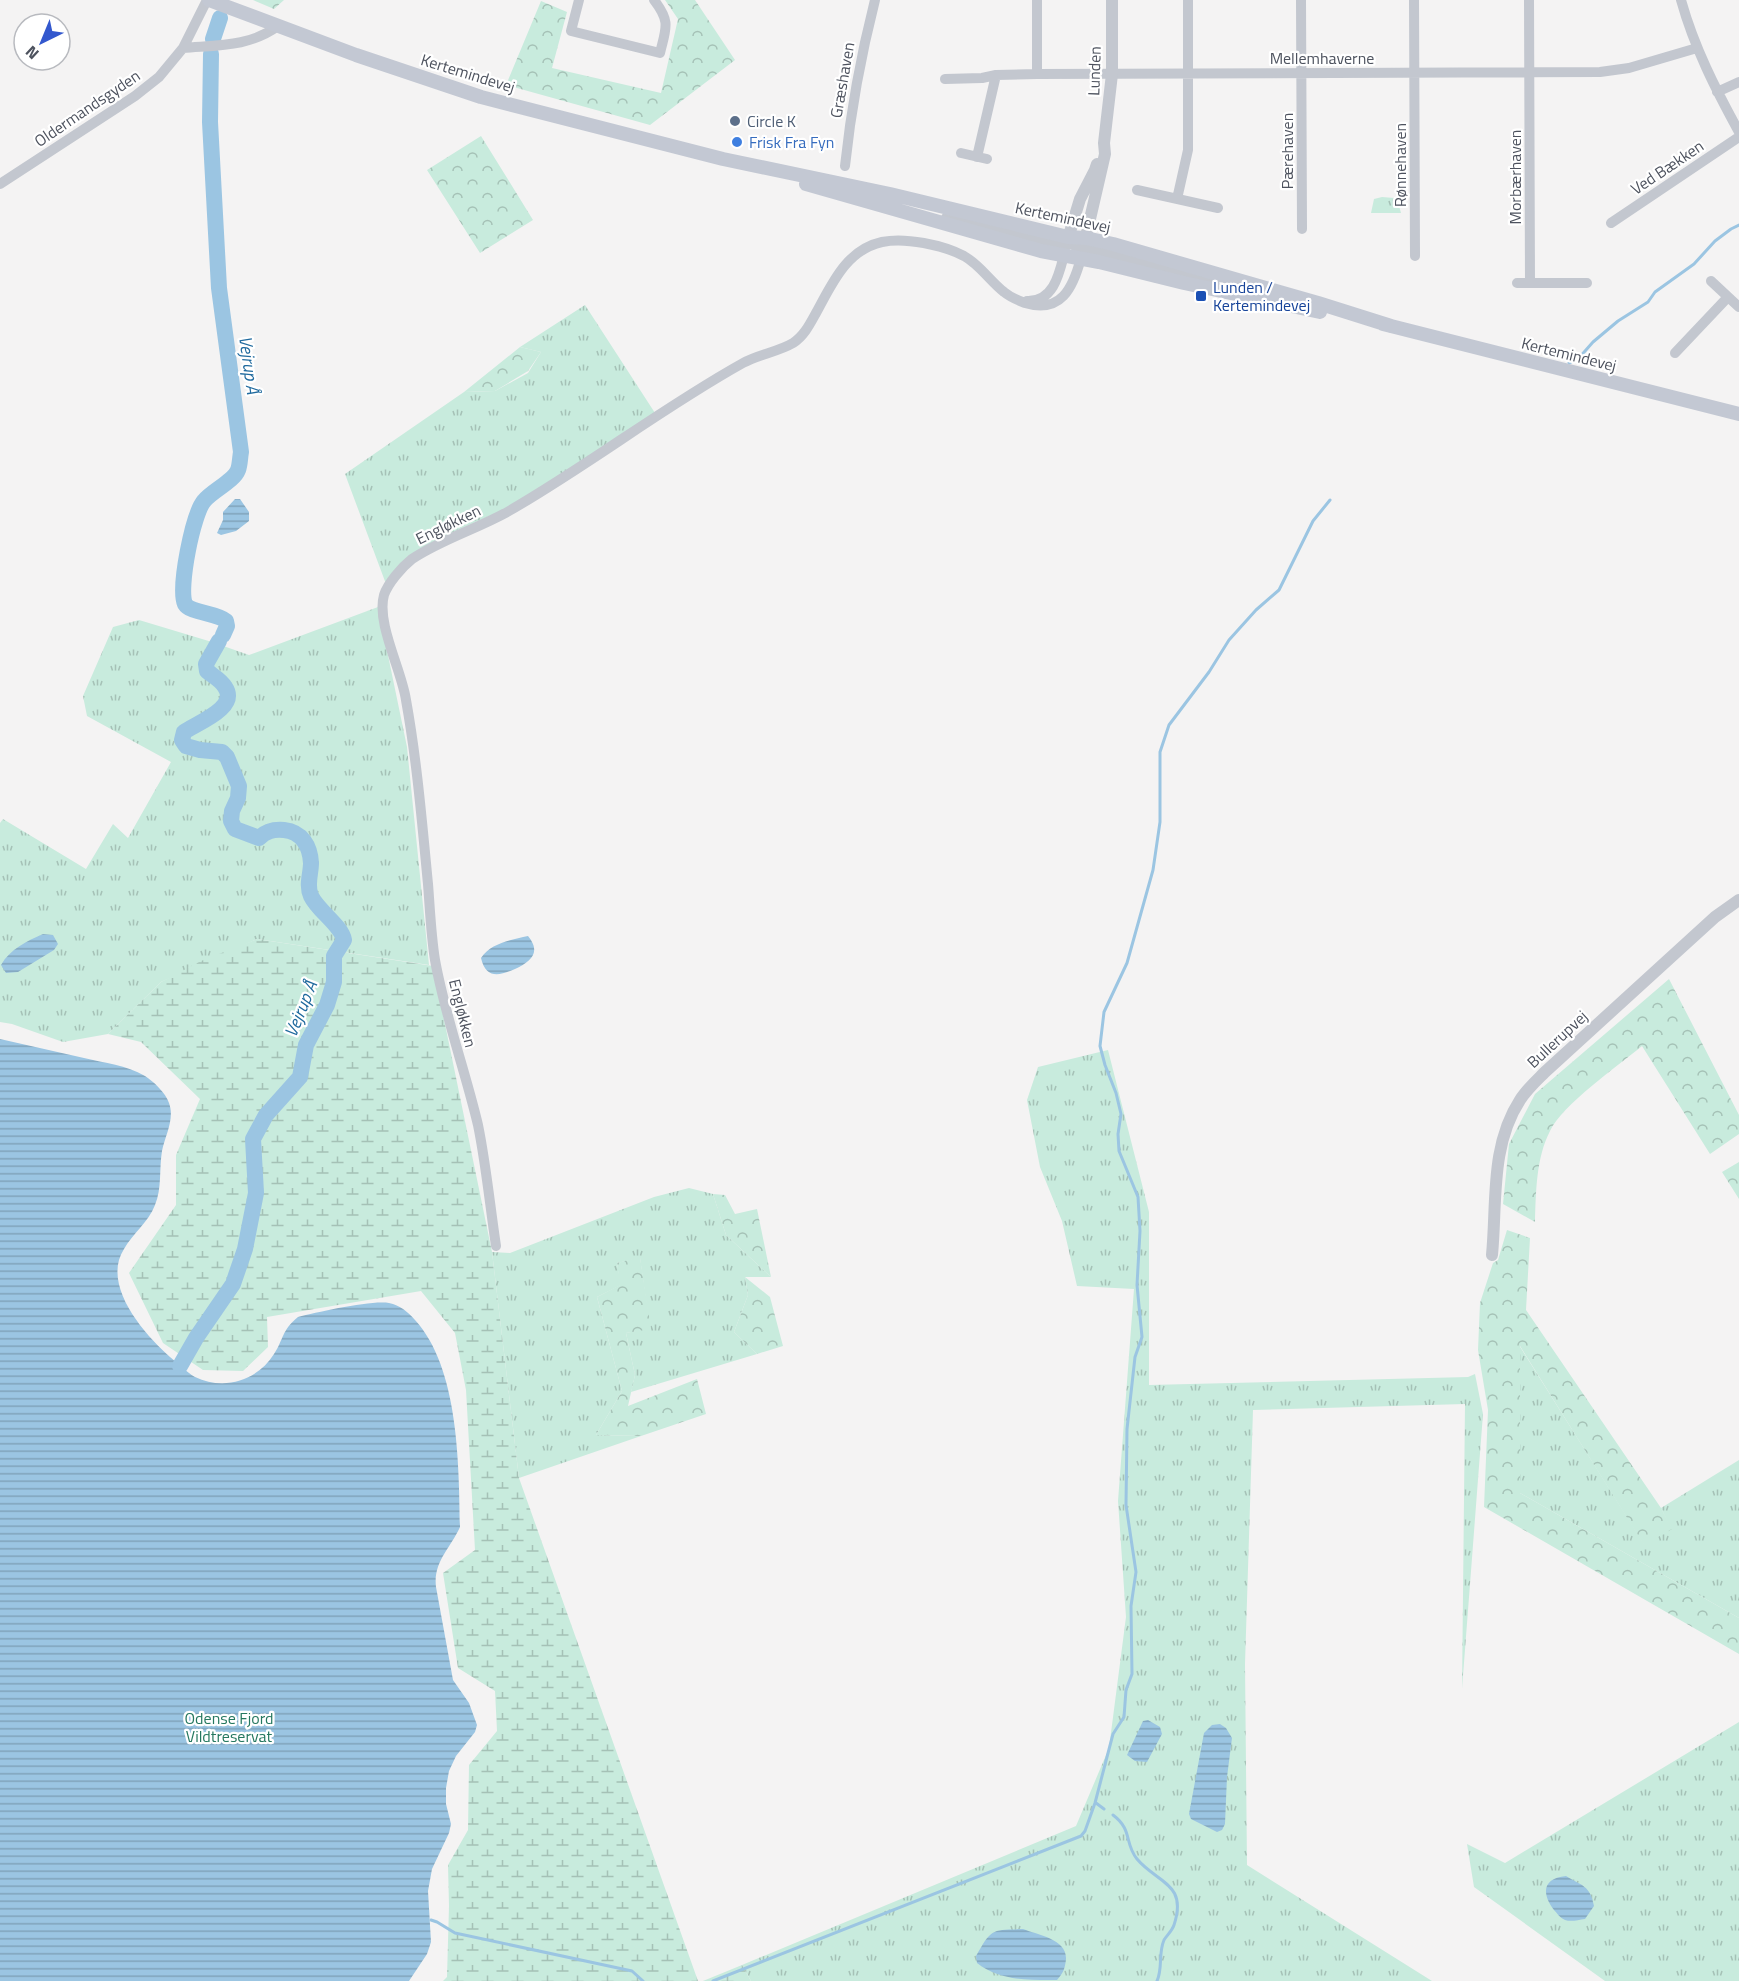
<svg xmlns="http://www.w3.org/2000/svg" width="1739" height="1981" font-family="'Titillium Web',sans-serif">
<style>
.grass{fill:url(#grass-tufts)}
.forest{fill:url(#forest-crowns)}
.wetland{fill:url(#wetland-marsh)}
.water{fill:url(#water-rules)}
.lines{fill:none;stroke-linecap:round;stroke-linejoin:round}
.stream{stroke:#9bc5e2;stroke-width:3}
.river{stroke:#9bc5e2;stroke-width:16}
.minor{stroke:#c3c7cf;stroke-width:10}
.tertiary{stroke:#c3c7cf;stroke-width:12}
.secondary{stroke:#c3c8d3;stroke-width:14}
.service-dot{fill:#5c6f8a;stroke:#fff;stroke-width:2}
.shop-dot{fill:#3f7fe0;stroke:#fff;stroke-width:2}
.transit-dot{fill:#1a4fb4;stroke:#fff;stroke-width:2}
.labels{text-anchor:middle;stroke-width:4.5;stroke-linejoin:round;paint-order:stroke}
.street-label{font-size:16px;fill:#4d525e;stroke:#fff}
.service-label{font-size:16px;fill:#4e5e75;stroke:#fff;text-anchor:start}
.shop-label{font-size:16px;fill:#366cbe;stroke:#fff;text-anchor:start}
.transit-label{font-size:16px;fill:#164399;stroke:#fff;text-anchor:start}
.park-label{font-size:16px;fill:#25785f;stroke:#fff}
.water-label{font-size:18px;font-style:italic;fill:#206a9e;stroke:#fff}
</style>
<defs>
<pattern id="grass-tufts" width="24" height="20" patternUnits="userSpaceOnUse" patternTransform="scale(1.5)"><rect width="24" height="20" fill="#c8ebdd"/><path d="M3 7l-1-3M5 7V3M7 7l1-3M15 17l-1-3M17 17v-4M19 17l1-3" fill="none" stroke="#a5c1b6"/></pattern>
<pattern id="forest-crowns" width="20" height="18" patternUnits="userSpaceOnUse" patternTransform="scale(1.5)"><rect width="20" height="18" fill="#c8ebdd"/><path d="M2 6a3 3 0 1 1 6 0M12 15a3 3 0 1 1 6 0" fill="none" stroke="#a5c1b6"/></pattern>
<pattern id="wetland-marsh" width="20" height="14" patternUnits="userSpaceOnUse" patternTransform="scale(1.5)"><rect width="20" height="14" fill="#c8ebdd"/><path d="M1 5h8M5 5V1M11 12h8M15 12V8" fill="none" stroke="#a5c1b6"/></pattern>
<pattern id="water-rules" width="6" height="5" patternUnits="userSpaceOnUse" patternTransform="scale(1.5)"><rect width="6" height="5" fill="#9bc5e2"/><path d="M0 2.5h6" fill="none" stroke="#81a3ba"/></pattern>
</defs>
<rect width="100%" height="100%" fill="#f4f3f3"/>
<path class="grass" d="M1382,197L1394,198L1398,202L1401,213H1371L1374,199Z
M585,305L655,413L516,504L451,533L386,584L345,474L464,392L495,391L528,373L541,352L520,347Z
M378,607L407,747L429,965L257,939L161,982L108,1034L63,1042L12,1024L0,1022V823L3,819L86,869L113,824L128,838L171,762L87,716L83,696L113,627L139,620L212,642L249,655Z
M1108,1050L1149,1212V1385L1468,1377L1475,1374L1483,1414L1462,1689L1465,1404L1253,1410L1245,1664L1247,1865L1432,1981H751L742,1965L1076,1826L1109,1748L1126,1617L1118,1501L1134,1289L1077,1286L1062,1221L1040,1167L1027,1100L1038,1067Z
M689,1188L713,1194L726,1235L771,1277H745L748,1295L734,1332L757,1354L631,1392L635,1375L626,1333L650,1328L640,1258L617,1263L621,1285L597,1297L622,1391L596,1435L641,1436L519,1478L492,1252L510,1253L654,1197Z
M1519,1345L1644,1544L1671,1529L1661,1508L1739,1460V1618L1520,1493Z
M1739,1722V1981H1605L1474,1887L1467,1844L1505,1863Z"/>
<path class="forest" d="M253,0H284L274,9Z
M665,0H695L735,60L650,125L506,85L541,1L567,12L552,68L661,93L678,19Z
M481,136L533,220L480,253L427,170Z
M520,347L541,352L528,371L495,391L464,392Z
M1669,979L1739,1115V1134L1710,1154L1642,1046C1618,1066 1562,1105 1550,1131C1536,1158 1536,1192 1535,1222L1503,1204L1509,1144L1535,1094Z
M1739,1162V1199L1722,1172Z
M713,1194L725,1195L735,1214L757,1209L771,1277L726,1235Z
M1507,1230L1530,1238L1526,1310L1661,1508L1672,1529L1644,1545L1520,1346V1493L1739,1618V1654L1484,1507L1488,1410L1478,1350L1480,1303L1493,1263L1498,1260Z
M640,1257L651,1329L626,1333L635,1375L628,1406L697,1379L706,1414L641,1436L596,1435L622,1391L597,1297L620,1285L617,1263Z
M745,1277L770,1297L783,1346L757,1354L734,1332L748,1295Z"/>
<path class="wetland" d="M257,939L433,966L492,1252L519,1478L698,1981H443L447,1977L449,1906L448,1865L468,1830L469,1765L497,1731L495,1691L458,1668L443,1573L475,1550L466,1390L455,1333L421,1291L267,1317L268,1347L243,1371L203,1370L163,1343L129,1273L176,1205V1155L200,1099L141,1042L108,1034L161,982L201,961Z
M742,1965L751,1981H703Z"/>
<path class="water" d="M235,499H240L249,512V521L236,531L221,535L217,533L223,520V512Z
M43,934L53,935L58,944L54,950L18,972L6,973L1,965C10,949 27,941 43,934Z
M528,936C542,953 530,962 515,969C499,976 486,979 481,958C491,943 511,940 528,936Z
M0,1039C28,1045 56,1052 84,1058C105,1063 126,1065 145,1076C153,1081 166,1093 169,1103C175,1119 165,1136 162,1151C159,1169 162,1188 155,1205C148,1223 133,1233 124,1249C101,1285 144,1334 170,1357C178,1363 186,1372 195,1377C224,1391 257,1381 274,1354C284,1339 281,1331 298,1317C318,1312 371,1300 389,1303C400,1305 408,1312 415,1320C459,1368 459,1465 460,1527C450,1549 433,1562 436,1587L453,1680L469,1703L477,1725L475,1732L456,1756L449,1771L446,1788V1804L451,1824L449,1833L432,1869L428,1891L431,1942L427,1954L409,1981H0Z
M1148,1720L1160,1727L1162,1734L1147,1762L1135,1761L1127,1755L1143,1721Z
M1220,1724L1226,1728L1232,1738L1227,1777L1225,1824L1222,1830L1217,1832L1191,1819L1189,1814L1204,1733L1212,1725Z
M1566,1876C1582,1886 1590,1885 1594,1906L1585,1919C1578,1920 1571,1922 1565,1920C1560,1918 1557,1913 1554,1910C1541,1893 1543,1878 1566,1876Z
M1023,1929C1038,1935 1067,1939 1066,1959C1065,1969 1063,1973 1057,1980C1028,1980 1000,1981 977,1963L976,1956C992,1928 991,1930 1023,1929Z"/>
<g class="lines">
<path class="stream" d="M1569,363L1578,359L1593,342L1618,321L1648,302L1655,292L1694,264L1715,241L1731,229L1739,225
M1096,1803L1104,1809
M1113,1815C1133,1830 1124,1843 1137,1859C1157,1883 1188,1883 1174,1925C1172,1931 1167,1935 1164,1940C1158,1954 1163,1968 1157,1981
M431,1920L437,1922L455,1933L632,1971L643,1981
M713,1981L1081,1836L1085,1831L1095,1803L1113,1734L1124,1717L1126,1690L1132,1674L1131,1606L1136,1572L1126,1505L1127,1429L1135,1357L1142,1337L1137,1285L1140,1231L1138,1197L1119,1151L1118,1134L1121,1114L1116,1093L1105,1065L1100,1046L1104,1012L1127,963L1153,870L1160,822V752L1169,725L1209,672L1229,640L1256,610L1279,590L1313,521L1330,500"/>
<path class="river" d="M213,39L220,18
M211,54L210,122L219,288L241,452C240,457 240,465 238,470C234,481 212,491 204,501C193,514 178,588 185,604C190,613 217,613 226,621L227,626L223,635
M180,1366L196,1338L233,1284L245,1249L256,1193L253,1139L266,1115L300,1077L306,1045L327,1005L334,982V956L344,940C342,926 318,911 311,896C306,885 311,874 311,863C310,846 302,832 284,830C273,829 266,831 259,838L235,829L231,821L232,811L238,798L239,786L227,757L222,752L200,750L186,746L182,740L184,732C197,723 239,708 225,687C221,680 213,676 207,671L206,664L219,641"/>
<path class="minor" d="M579,0L571,31L660,53C666,28 671,22 654,0
M1037,0V74
M1301,0L1302,229
M1414,0L1415,256
M1529,0L1530,283
M1681,0C1694,47 1716,90 1739,132
M183,48C218,45 249,47 278,26
M945,79L982,78L996,75L1037,74L1600,72L1629,68L1697,48
M1717,92L1739,82
M961,153L987,159
M977,157L996,75
M845,166C851,109 861,55 875,0
M0,184L135,96L159,77L183,48L207,0
M1137,190L1218,208
M1177,199L1188,150V0
M1611,223L1739,137
M1711,281L1739,307
M1517,283H1587
M1027,301C1053,302 1059,275 1064,255
M1675,353L1728,297
M496,1246C490,1206 486,1164 478,1125C465,1070 445,1016 435,960C431,935 430,909 428,884C422,822 417,761 406,700C402,671 376,623 384,595C388,583 402,567 412,559C442,539 477,529 509,511C589,465 662,408 743,363C759,354 778,352 793,343C804,336 810,324 816,313C832,284 846,250 882,242C905,237 943,245 964,256C980,265 990,281 1004,292C1010,297 1017,300 1025,303C1061,314 1073,288 1081,258"/>
<path class="tertiary" d="M947,218L1044,241L1067,244L1082,239
M1066,245L1080,199L1095,170L1097,164
M1077,251L1083,249L1102,251L1214,280
M1081,258L1105,154L1104,143L1112,74V0
M1492,1255C1497,1203 1490,1146 1520,1100C1527,1089 1536,1081 1545,1072L1715,917L1739,900"/>
<path class="secondary" d="M209,0L356,55L481,97L723,159L890,194L1068,237L1086,238L1113,244L1318,303L1391,326
M806,184L1041,251L1099,262L1184,283L1320,312
M1383,324L1739,414"/>
</g>
<circle class="service-dot" cx="735" cy="121" r="6"/>
<circle class="shop-dot" cx="737" cy="142" r="6"/>
<rect class="transit-dot" x="1195" y="290" width="12" height="12" rx="3"/>
<g class="labels">
<g class="street-label">
<text x="1322" y="64">Mellemhaverne</text>
<text transform="translate(1094 71) rotate(-88)" y="6">Lunden</text>
<text transform="translate(468 73) rotate(17)" y="6">Kertemindevej</text>
<text transform="translate(842 80) rotate(-80)" y="6">Græshaven</text>
<text transform="translate(87 108) rotate(-34)" y="6">Oldermandsgyden</text>
<text transform="translate(1287 151) rotate(-90)" y="6">Pærehaven</text>
<text transform="translate(1400 165) rotate(-90)" y="6">Rønnehaven</text>
<text transform="translate(1667 167) rotate(-34)" y="6">Ved Bækken</text>
<text transform="translate(1515 177) rotate(-90)" y="6">Morbærhaven</text>
<text transform="translate(1063 217) rotate(12)" y="6">Kertemindevej</text>
<text transform="translate(1569 354) rotate(14)" y="6">Kertemindevej</text>
<text transform="translate(448 524) rotate(-26)" y="6">Engløkken</text>
<text transform="translate(463 1013) rotate(76)" y="6">Engløkken</text>
<text transform="translate(1557 1039) rotate(-43)" y="6">Bullerupvej</text>
</g>
<g class="service-label">
<text x="747" y="127">Circle K</text>
</g>
<g class="shop-label">
<text x="749" y="148">Frisk Fra Fyn</text>
</g>
<g class="transit-label">
<text x="1213" y="293">Lunden /<tspan x="1213" dy="18">Kertemindevej</tspan></text>
</g>
<g class="park-label">
<text x="229" y="1724">Odense Fjord<tspan x="229" dy="18">Vildtreservat</tspan></text>
</g>
<g class="water-label">
<text transform="translate(249 365) rotate(82)" y="6">Vejrup Å</text>
<text transform="translate(301 1009) rotate(-68)" y="6">Vejrup Å</text>
</g>
</g>
<g transform="translate(42 42) rotate(223)"><circle r="28" fill="#ffffff" stroke="#b8babf" stroke-width="1.5"/>
<path d="M0-4.5L10 22L0 15L-10 22Z" fill="#3358ce"/>
<text y="-9" font-size="16" font-weight="bold" text-anchor="middle" fill="#4d525e">N</text>
</g>
</svg>
